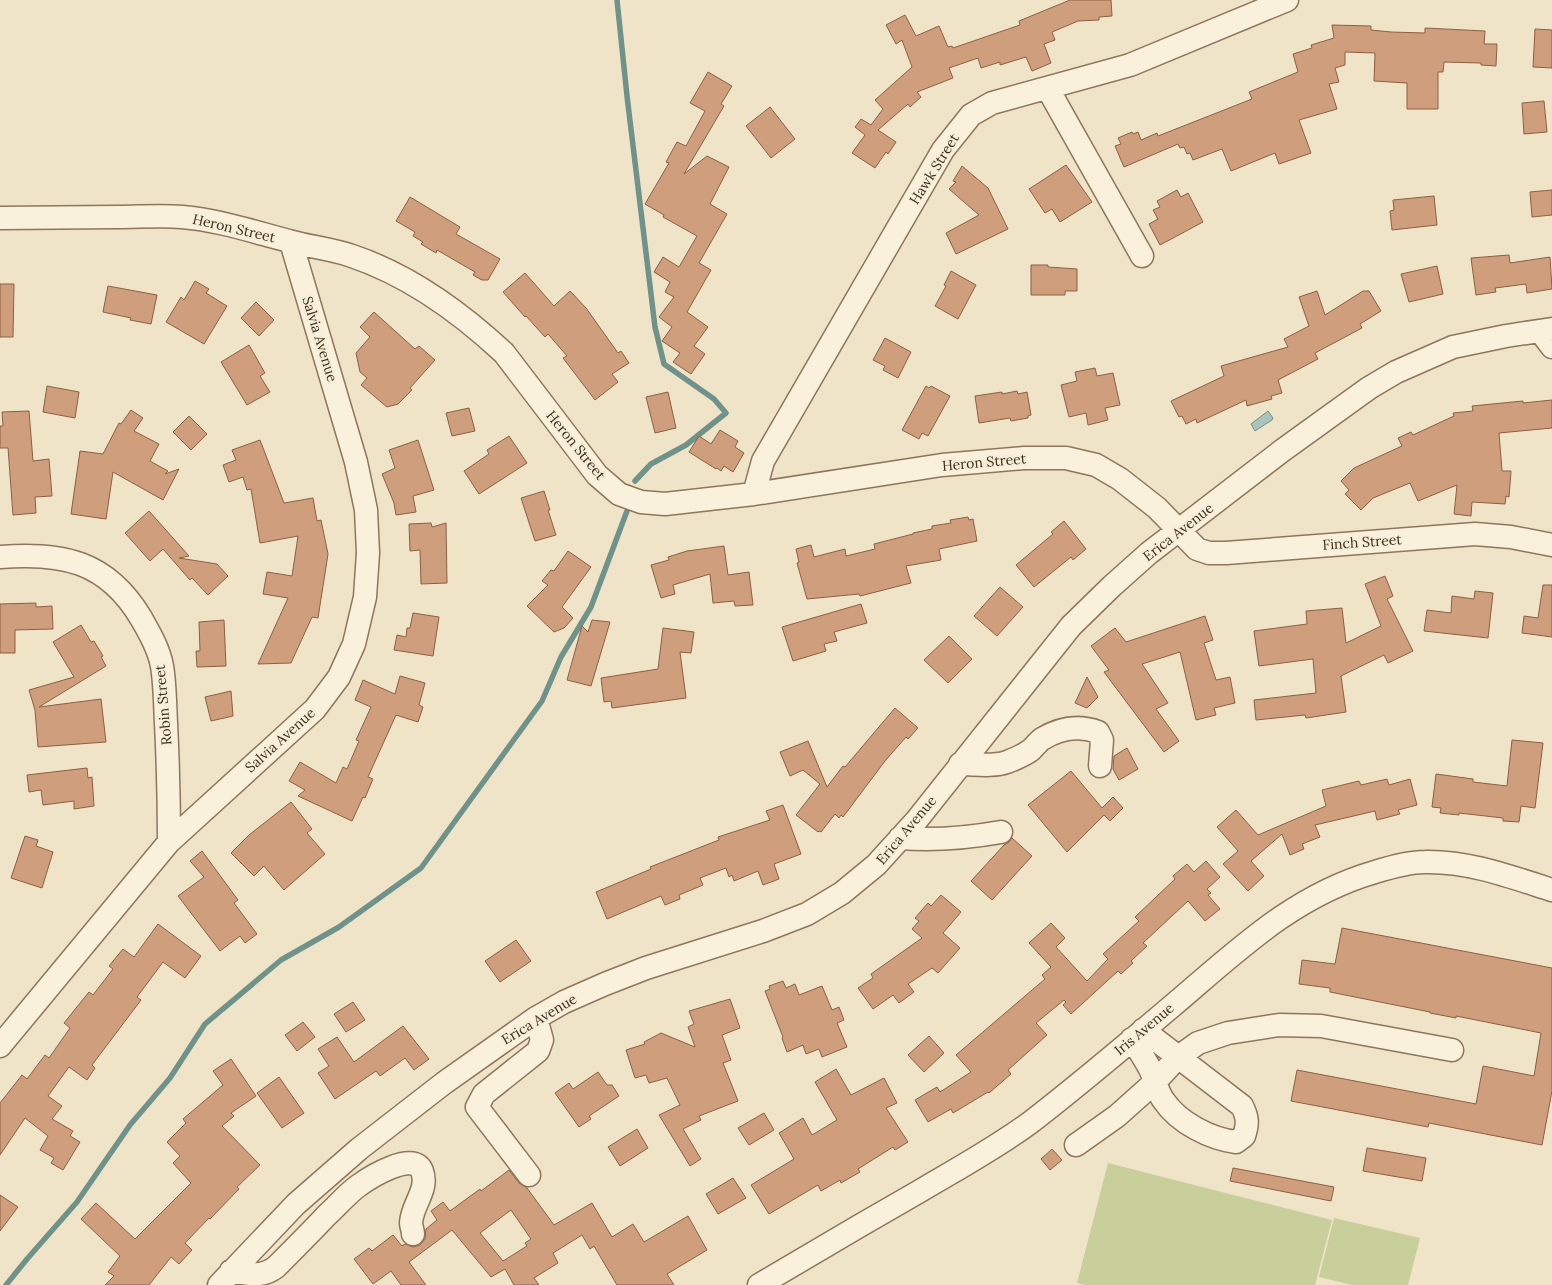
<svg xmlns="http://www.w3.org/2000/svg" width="1552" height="1285" font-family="Lora,serif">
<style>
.green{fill:#c9cf9b}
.water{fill:#a9c4bc;stroke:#6f938a}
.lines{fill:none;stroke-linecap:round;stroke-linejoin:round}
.stream{stroke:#6f938a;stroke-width:5.5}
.building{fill:#cf9f7d;stroke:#8d5f41;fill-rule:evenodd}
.minor-casing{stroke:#8d765c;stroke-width:25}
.minor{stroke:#faf1dc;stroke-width:22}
.labels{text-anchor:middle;stroke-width:4.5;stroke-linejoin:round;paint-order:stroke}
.street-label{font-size:14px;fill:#3d2e20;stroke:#f7eed8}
</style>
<rect width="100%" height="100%" fill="#f0e4c8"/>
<path class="green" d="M1108,1163L1332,1220L1315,1285H1085L1077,1283Z
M1334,1218L1420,1238L1408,1285H1352L1319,1277Z"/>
<path class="water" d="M1268,411L1273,418L1272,420L1255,431L1251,424Z"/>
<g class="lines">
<path class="stream" d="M617,0L627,96L655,327L664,364L714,399L726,413L686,445L651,464L635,481
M6,1285L27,1259L77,1202L130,1125L170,1078L205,1024L281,960L339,927L421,868L542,701L561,657L591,607L627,511"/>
</g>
<path class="building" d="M1070,0H1111L1112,16L1099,17V20L1078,21L1052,32L1055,40L1044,44L1051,63L1032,71L1026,57L1000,65V62L981,68L978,58L949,68L953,78L917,92L921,97L910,107L908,104L878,130L896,142L888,154L886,152L875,168L852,153L865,135L855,127L861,119L871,125L883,109L875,100L912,67L902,40L896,44L886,25L905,15L916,36L939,26L948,47L952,46L953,48L1020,25L1019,21Z
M1332,25L1371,26V30L1391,32L1425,33V28L1485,31L1484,44H1497L1496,66L1481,65V63L1444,62L1443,72H1438V109H1407V83L1374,81L1375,53L1345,52V65L1335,68L1339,82L1329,84L1337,109L1299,120L1311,153L1279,164L1275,153L1231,171L1222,149L1193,160L1190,153L1187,154L1184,147L1180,148L1178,144L1124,167L1115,146L1121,144L1118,138L1132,132L1133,134L1138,132L1141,140L1157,133L1158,136L1252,99L1249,92L1298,72L1293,54L1312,48L1311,45L1334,38Z
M1535,29L1552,30V68L1533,67Z
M708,72L732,86L721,104L724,106L684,174L707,156L729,167L710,204L727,214L699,263L711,270L687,312L708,327L694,346L705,354L691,374L673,362L680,353L662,341L672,327L659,317L674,297L665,292L670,282L654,272L663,257L679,267L697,236L663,217L664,215L645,204L669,163L666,162L677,142L686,146L705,111L690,103Z
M1544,101L1547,132L1524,134L1522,103Z
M770,107L795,139L771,158L746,126Z
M1066,165L1092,202L1060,222L1052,209L1045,213L1029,189Z
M962,166L988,188L1008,229L956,254L946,233L979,215L949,189L956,182L953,181Z
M1177,190L1181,197L1188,193L1203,222L1160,245L1149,224L1158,219L1153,210L1160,207L1157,201Z
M1552,190V215L1532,217L1530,192Z
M1434,196L1437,225L1392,230L1390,211L1394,210L1393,200Z
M410,197L460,227L456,234L500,259L488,280H482L473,275L475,272L444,254L437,250L436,253L421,244L423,242L413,236L415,232L396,221Z
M1509,255L1510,263L1550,257L1552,289L1527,293L1526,284L1495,288L1496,292L1476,295L1471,258Z
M1031,265H1048V267L1077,269V291H1065V295H1031Z
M1437,266L1443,294L1409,302L1401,274Z
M951,271L976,285L958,319L935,306L946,286L944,285Z
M525,273L554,306L570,291L586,308L618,353L621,351L629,363L612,374L618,382L595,400L563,358L567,356L548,334L545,337L526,316L525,317L503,292Z
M195,281L209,289L206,293L227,306L204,344L166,322L181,297L184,300Z
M0,284H14L13,337H0Z
M108,286L157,295L151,324L130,320L131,318L103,312Z
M1317,291L1325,315L1363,291H1369L1381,311L1360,324L1362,328L1315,353L1318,359L1278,380L1282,393L1271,396L1272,399L1247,406L1246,400L1197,423L1196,419L1186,424L1182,416L1179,417L1171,401L1224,376L1221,366L1288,347L1284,339L1309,326L1299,297Z
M256,302L274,320L259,336L241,318Z
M374,312L415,349L419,346L435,360L410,388L412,390L398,404L387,407L361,385L367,378L360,372L356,353L370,337L360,327Z
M885,338L911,352L898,378L883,370L885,366L873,360Z
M249,345L265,373L260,376L270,392L247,405L221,362Z
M1095,368L1097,376L1113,373L1120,405L1105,408L1108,420L1088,425L1086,413L1069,417L1061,385L1077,381L1075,372Z
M47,386L79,392L75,418L43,412Z
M926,386L929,388L931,386L950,396L928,436L922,433L919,439L902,430Z
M1017,391L1018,394L1027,392L1031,415L1028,416V418L1011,421L1010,418L979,423L975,396L1002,392V394Z
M668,392L676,428L655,433L646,397Z
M1552,400V428L1499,433L1502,471H1511L1509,497L1506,496L1505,504L1472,502L1471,516L1454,514L1457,485L1418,501L1410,483L1373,498L1361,510L1345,494L1349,490L1341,481L1354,468L1402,446L1398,438L1411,432L1413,435L1454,416L1453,413L1473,411L1472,406L1523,401V403Z
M469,408L475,431L452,436L446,413Z
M131,410L143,418L134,431L159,444L150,461L168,471L165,474L179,469L163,500L113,472L106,519L71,514L80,451L103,454L119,423L121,424Z
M29,411L33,461L49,459L52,496L35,497L36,513L13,515L8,448H0V426H3L2,412Z
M189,416L207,434L191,450L173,432Z
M720,430L738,441L735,447L744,453L733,472L724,466L721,471L717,468L716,469L689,452L699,436L711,444Z
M509,436L527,463L479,494L464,471L489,454L487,450Z
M260,440L284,503L313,498L317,521L321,520L328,554L318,618L312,617L291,663L258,664L288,598L263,594L267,572L292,576L298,536L260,543L251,489L247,490L243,477L229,482L223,465L236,460L232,450Z
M418,440L434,490L413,496L416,512L396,515L394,503L382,474L395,468L389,450Z
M544,491L550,510H548L556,535L535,541L521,498Z
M149,511L189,556L179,558L217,564L228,576L208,595L192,578L190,580L163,549L150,561L125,533Z
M968,517L969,520L973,519L977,541L939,549L941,560L906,566L911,583L860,596L859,594L807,599L797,563L799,562L796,549L811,545L814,557L845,549L846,556L875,549L874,544L913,534V533L932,529V526L951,523L950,520Z
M1064,521L1086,549L1073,560L1071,557L1034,587L1016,565L1053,534L1051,532Z
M431,523L432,527L446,523L447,583L421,584L420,550L410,551L409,524Z
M724,546L728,575L749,572L753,605L735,606L734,601L713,603L710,574L673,585L675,594L661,598L651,565L669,560L668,557L687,551Z
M568,551L591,567L562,607L573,618L564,628L554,632L527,606L548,585L542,581L551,570L554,571Z
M1385,576L1393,596L1387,599L1413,651L1388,663L1384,655L1341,676L1346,712L1306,718L1305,715L1256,720L1254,700L1316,693L1313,659L1259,666L1254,631L1307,624L1306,611L1342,608L1346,643L1381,626L1365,584Z
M1543,585H1552V637L1522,633L1524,616L1538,618Z
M1000,587L1023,607L997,636L974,616Z
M1475,591L1493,593L1488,638L1424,631L1427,610L1451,613L1452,596L1474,599Z
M36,603V607L52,606L53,629L15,630V653H0V604Z
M861,604L867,623L834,632L837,641L824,644L826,651L793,661L782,627Z
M413,613L439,617L433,656L394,650L397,635L406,637L407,628H410Z
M1205,616L1213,640L1204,643L1216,680L1230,677L1235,703L1214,708L1216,715L1196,720L1180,652L1142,664L1168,703L1156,709L1179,741L1164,752L1104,672L1109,670L1091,646L1115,628L1126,642Z
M224,620L226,666L197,667L196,651H200L199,622Z
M592,620L610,622L591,686L567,680L582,626L588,632Z
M81,625L91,642L94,641L103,656L101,657L106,666L39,707L101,699L106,742L38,747L35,710L29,690L74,677L53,642Z
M663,628L694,632L691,653L680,652L686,698L612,708L611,701L604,702L601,678L658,669Z
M949,636L972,659L948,683L924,660Z
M400,676L425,683L419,705L423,707L418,722L396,715L368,777L373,779L365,798L363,797L352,821L298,796L305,790L289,781L300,762L336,783L343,767L347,769L359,741L356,740L371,707L355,700L363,680L395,694Z
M1087,677L1098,697L1087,708L1075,703Z
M231,691L233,716L211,721L205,697Z
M895,708L918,728L908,739L906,737L885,761L843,817L841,815L839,818L835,814L821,832L819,831L818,832L796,815L820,784L803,770L790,776L780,752L808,741L827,787L843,766L845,767Z
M1512,740L1543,743L1535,808L1521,806L1519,822L1503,821V818L1459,813V815L1440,813L1441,808L1432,807L1436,774L1473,779V782L1507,786Z
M1127,748L1138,769L1119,780L1113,769L1114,756Z
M87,768L88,778L92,777L94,806L74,809V801L43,805L41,790L29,792L27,775Z
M1071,771L1102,808L1113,797L1123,808L1110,821L1104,815L1067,852L1028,805Z
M1387,779L1389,785L1410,779L1417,805L1398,810L1400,814L1377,820L1375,811L1315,825L1320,837L1302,844L1304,849L1290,855L1282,834L1251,861L1264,876L1248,891L1223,864L1238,851L1217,827L1236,810L1258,835L1326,806L1322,790L1359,781L1361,785Z
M291,802L312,829L307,833L325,854L284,890L264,866L254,876L231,853L249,835Z
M783,805L801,854L774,864L779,879L763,885L758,871L734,881L732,875L729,877L726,868L700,878L703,885L679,895L680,899L665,905L661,896L607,919L596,892L651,869L650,867L719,840L718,837L770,820L766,811Z
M25,836L38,840L36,846L53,852L42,888L11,878Z
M1012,838L1032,856L992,900L971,881L1004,845L1009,842Z
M202,851L238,900L234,903L257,934L245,943L240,936L220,951L178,896L204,877L190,861Z
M1206,861L1220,877L1207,889L1211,893L1208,895L1220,909L1205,921L1188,901L1143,943L1147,946L1131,961L1133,963L1121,974L1118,971L1071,1014L1063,1005L1066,1002L1064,1000L1036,1023L1047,1035L1008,1070L1011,1074L989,1093L988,1092L953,1113L951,1109L928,1122L915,1100L937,1087L940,1092L971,1072L956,1055L1045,979L1042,975L1051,967L1029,943L1051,923L1065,938L1056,947L1087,981L1108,959L1103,954L1139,921L1135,917L1175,879L1173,876L1187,864L1194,872Z
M941,895L961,912L943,933L960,948L938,973L932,968L908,984L914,992L899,1003L893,995L873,1009L858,988L873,978L871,974L922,938L912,929L919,921L915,918L928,903L931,906Z
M158,924L201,956L185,978L163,962L137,997L141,1000L92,1065L95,1068L87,1080L69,1067L48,1096L62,1106L52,1119L73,1131L70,1136L80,1142L63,1170L51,1163L54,1158L40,1150L48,1136L25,1118L0,1155V1103L22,1075L27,1079L45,1055L49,1058L70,1028L64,1023L89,992L93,995L113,969L109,966L123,949L134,957Z
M1342,928L1552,968V1091L1542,1145L1429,1123L1428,1127L1291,1101L1297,1070L1476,1104L1483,1066L1534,1076L1541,1033L1456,1016V1018L1430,1013V1012L1330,992V988L1299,984L1302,960L1335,964Z
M516,940L531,961L500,982L485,961Z
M783,981L786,988L795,984L799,995L822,986L832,1010L839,1007L844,1020L837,1023L847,1047L822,1057L819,1049L806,1054L803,1045L787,1052L782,1038L783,1037L765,991L770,989L769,986Z
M730,999L740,1028L722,1035L731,1060L723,1063L738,1101L699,1116L701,1120L683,1129L701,1159L690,1166L659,1115L680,1105L667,1078L649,1083L646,1075L635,1078L626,1050L645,1044L644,1042L661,1033L695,1047L688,1027L694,1024L689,1011Z
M353,1002L365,1020L346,1032L334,1014Z
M303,1022L315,1037L297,1051L285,1035Z
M403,1026L429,1059L414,1070L405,1058L380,1076L376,1071L335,1099L318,1073L329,1066L318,1049L337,1037L354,1062Z
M929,1036L944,1053L924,1072L908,1055Z
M231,1059L256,1096L231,1113L234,1116L222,1126L260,1165L237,1187L239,1189L210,1219L209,1218L185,1243L192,1250L179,1264L171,1257L149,1285H105L114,1276L108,1272L120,1256L81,1219L96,1203L135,1239L191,1183L173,1163L180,1156L167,1142L186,1123L183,1119L223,1085L213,1071Z
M836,1069L851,1095L884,1078L897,1103L886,1108L908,1142L895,1150L893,1147L858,1169L860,1172L841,1183L840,1180L821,1191L818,1185L769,1214L751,1185L794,1159L779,1133L803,1118L812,1135L837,1120L815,1082Z
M598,1072L607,1085H612L619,1096L589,1116L591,1119L579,1127L555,1093L569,1083L573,1089Z
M279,1077L304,1113L282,1128L257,1093Z
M764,1113L774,1130L749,1145L738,1128Z
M637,1129L648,1148L620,1166L608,1147Z
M1367,1148L1426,1158L1422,1181L1363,1171Z
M1052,1149L1062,1160L1050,1170L1041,1159Z
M1233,1168L1334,1187L1331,1201L1230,1181Z
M509,1170L519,1183L527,1188L554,1225L592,1203L612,1237L633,1224L644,1242L688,1216L707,1250L667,1274L674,1285H617L594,1246L590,1249L582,1235L553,1253L558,1263L534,1278L539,1285H514L505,1269L491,1277L452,1230L409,1262L426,1285H401L391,1271L373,1284L354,1259L369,1248L372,1251L393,1235L402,1246L405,1244L413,1247L420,1245L425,1239L426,1229L437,1220L431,1211L443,1202L450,1211L480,1189L481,1191ZM511,1210L531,1239L525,1243L527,1246L503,1261L480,1233Z
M733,1178L746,1198L718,1214L706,1194Z
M0,1195L18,1207L0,1231Z"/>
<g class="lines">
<g class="minor-casing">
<path id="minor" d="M1048,89L1142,256
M0,218C39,218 78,217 118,217C139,217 161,215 182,217C219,220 254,232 289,241C310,247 332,249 352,256C409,275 461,313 504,353L597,475L619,494L641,502L665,504L754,494L942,465L1024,458H1066L1096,465L1120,479L1157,508L1197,549L1209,553H1226L1475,534L1511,537L1552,545
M1540,331L1552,347
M754,494L763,461L943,150L971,115L992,103L1130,65L1287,0
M0,557C62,552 107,561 141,618C149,632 159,649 162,666C165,684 165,705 166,723C168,763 169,802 169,842
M960,764C974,764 993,767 1007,762C1015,759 1024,755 1031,750C1035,746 1038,742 1042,739C1060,728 1079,725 1098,732L1102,740L1100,766
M900,838C935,841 967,838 1001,832
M1132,1039C1138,1049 1145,1059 1150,1069C1155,1079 1157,1092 1164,1101C1179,1123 1211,1139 1236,1142L1244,1136C1248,1124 1248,1118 1242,1106L1143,1030
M0,1046L169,842L315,709L339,677L354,644L365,597L368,553L366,510L356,462L291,242
M1076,1145L1117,1116L1155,1082L1177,1058L1198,1043L1228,1033L1279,1025L1321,1026L1452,1050
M529,1175L477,1107L484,1094L538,1051L542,1040L536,1018
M231,1271C248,1274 262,1278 276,1267C293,1250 310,1233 327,1215C337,1206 347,1194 358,1186C369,1178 413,1150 422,1171C429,1190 412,1204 411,1223C411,1226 413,1230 413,1234
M219,1285L296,1204L359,1149L444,1083L536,1018L564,1002L605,984L646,968L763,931L807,914L842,893L876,865L916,821L1071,626L1112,586L1149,553L1283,450L1369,388L1396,372L1453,347L1506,336L1552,329
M759,1285C813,1253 866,1222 920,1191C957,1169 996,1148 1031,1122C1079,1085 1125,1046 1171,1007C1236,952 1292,896 1375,872C1391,867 1408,862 1425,862C1469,861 1511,877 1552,890"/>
</g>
<use href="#minor" class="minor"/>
</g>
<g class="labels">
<g class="street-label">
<text transform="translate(934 169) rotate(-58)" y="5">Hawk Street</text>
<text transform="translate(234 228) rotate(13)" y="5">Heron Street</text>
<text transform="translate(320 339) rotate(73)" y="5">Salvia Avenue</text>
<text transform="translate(576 445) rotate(51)" y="5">Heron Street</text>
<text transform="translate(984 462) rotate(-5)" y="5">Heron Street</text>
<text transform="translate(1178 532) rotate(-38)" y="5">Erica Avenue</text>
<text transform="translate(1362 542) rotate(-4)" y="5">Finch Street</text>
<text transform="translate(163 705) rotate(-95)" y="5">Robin Street</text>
<text transform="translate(280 740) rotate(-42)" y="5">Salvia Avenue</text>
<text transform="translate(906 830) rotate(-50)" y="5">Erica Avenue</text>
<text transform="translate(539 1019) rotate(-31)" y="5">Erica Avenue</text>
<text transform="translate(1144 1029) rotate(-40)" y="5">Iris Avenue</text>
</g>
</g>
</svg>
